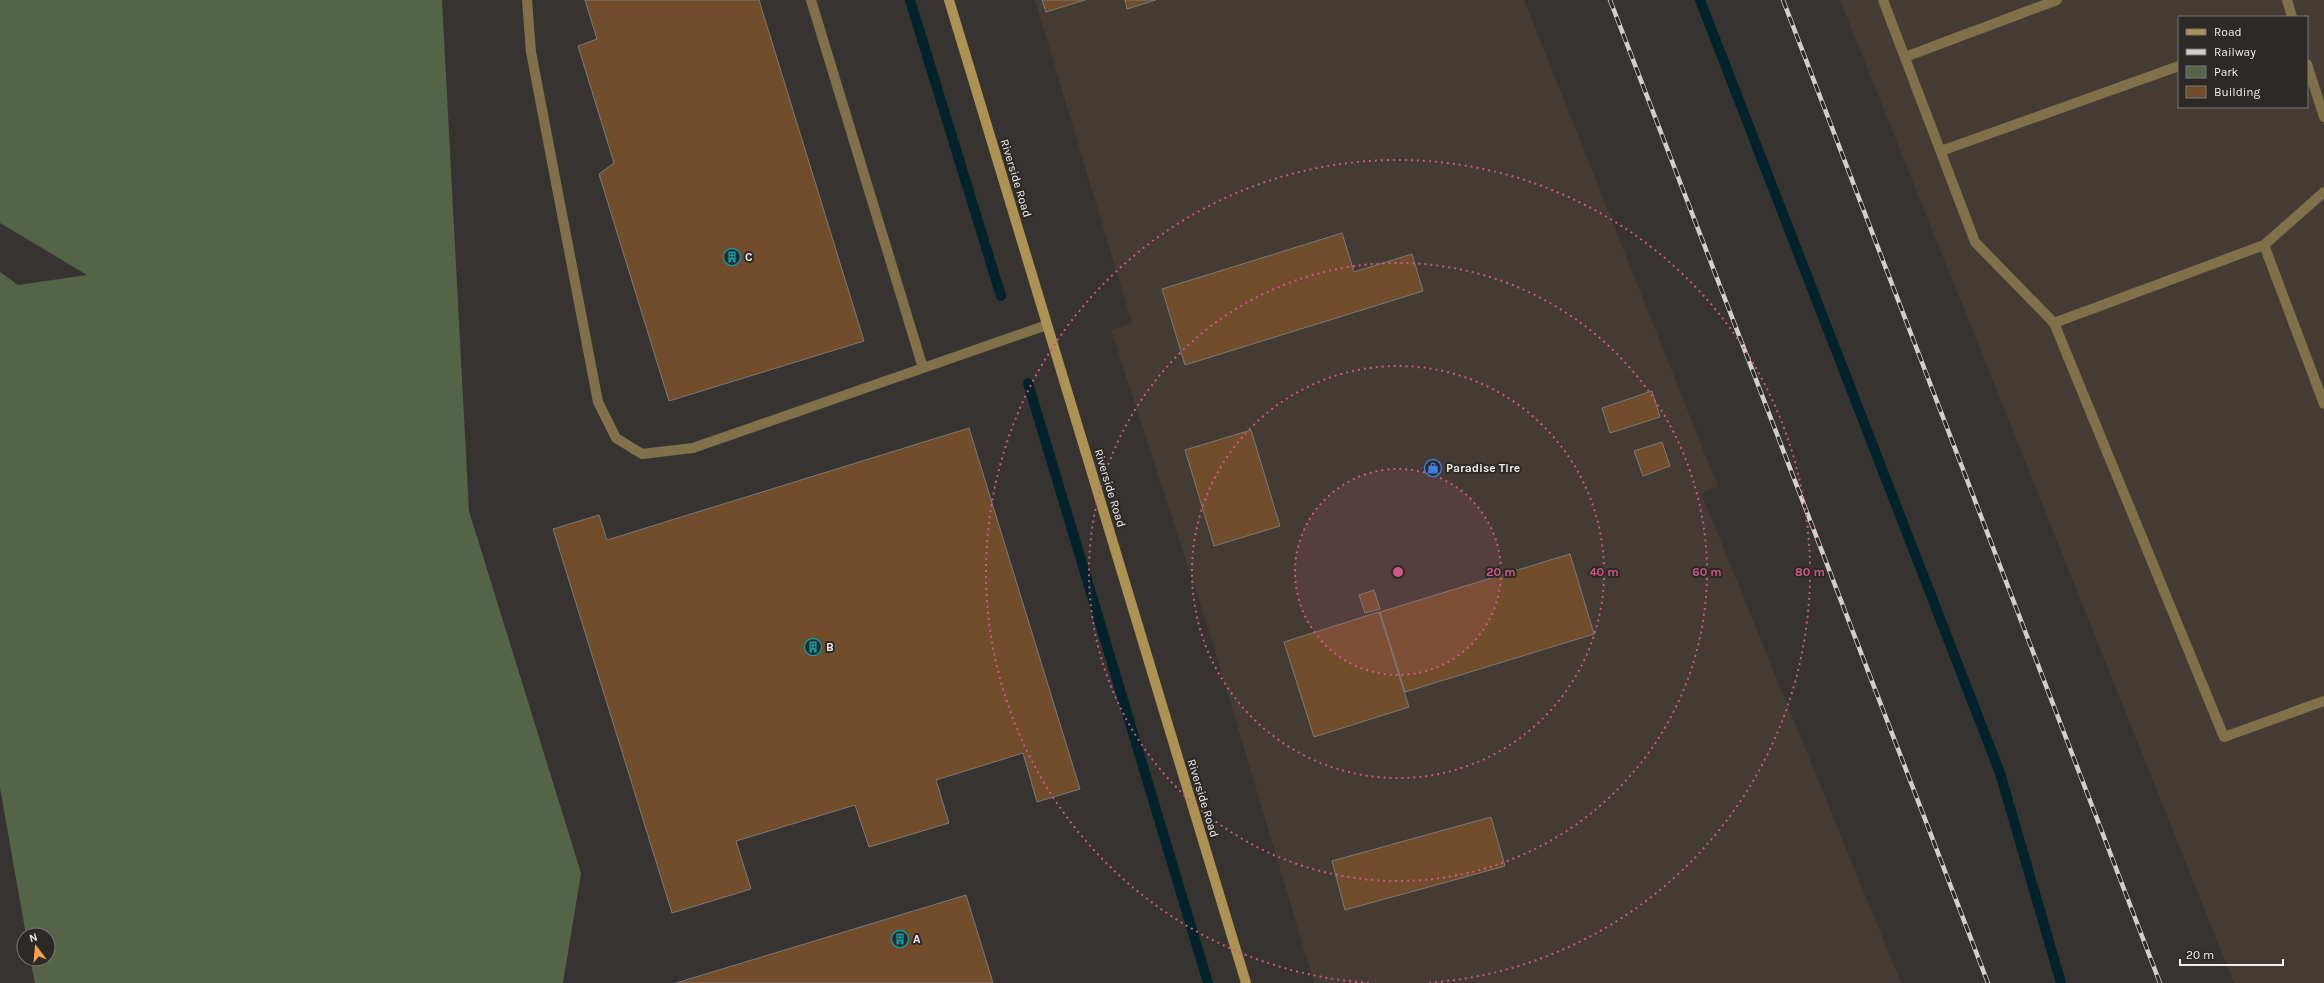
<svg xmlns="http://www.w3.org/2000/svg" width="2324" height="983" font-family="Karla,sans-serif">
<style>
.built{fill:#443b35;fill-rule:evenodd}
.green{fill:#556347}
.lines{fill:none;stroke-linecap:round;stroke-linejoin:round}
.stream{stroke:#02222c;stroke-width:10}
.building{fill:#714d2c;stroke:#7d7a77}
.lane{stroke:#81714b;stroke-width:10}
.secondary{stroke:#ac9354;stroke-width:10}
.rail-casing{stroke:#d2cfcd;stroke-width:4.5}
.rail{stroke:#2d2927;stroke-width:3;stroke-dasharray:9;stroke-linecap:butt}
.ring{fill:none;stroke:#d05887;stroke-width:2;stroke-dasharray:2 4}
.labels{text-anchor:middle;stroke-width:4;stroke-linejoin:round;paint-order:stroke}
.street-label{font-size:12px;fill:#f1efed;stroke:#2d2927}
.poi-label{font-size:12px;font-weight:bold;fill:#f1efed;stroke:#2d2927;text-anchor:start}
.centre{fill:#d05887;stroke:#2d2927;stroke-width:2}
.ring-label{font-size:12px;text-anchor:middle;font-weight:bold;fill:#d05887;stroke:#2d2927;stroke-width:4;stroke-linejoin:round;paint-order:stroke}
</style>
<rect width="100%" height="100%" fill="#373331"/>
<path class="built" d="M1035,0H1524L1718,487L1701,493L1901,983H1314L1211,637L1111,330L1132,323Z
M1840,0H2324V983H2234ZM2179,17H2307V107H2179Z"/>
<path class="green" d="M0,0H442L469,511L581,873L563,983H35L30,959H48V935H26L0,788V272L18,285L87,275L0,223Z"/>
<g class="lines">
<path class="stream" d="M910,0L1001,296
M1700,0L2000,773L2061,983
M1028,383L1208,983"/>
</g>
<path class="building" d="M585,0H759L864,341L669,401L599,174L614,163L578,46L597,39Z
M1042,0H1085L1046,12Z
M1125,0H1156L1127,9Z
M1342,233L1354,272L1412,254L1423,291L1185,365L1162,289Z
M1652,391L1660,417L1610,433L1602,408Z
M969,428L1080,789L1037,802L1023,753L936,780L949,823L869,847L855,805L736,841L751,889L672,913L553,529L599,515L607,540Z
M1251,430L1280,526L1214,546L1185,450Z
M1662,442L1670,466L1643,476L1634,451Z
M1570,554L1594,634L1405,692L1380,612Z
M1374,590L1380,609L1365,613L1359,595Z
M1379,612L1409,707L1314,737L1284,642Z
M1491,817L1505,866L1345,910L1332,861Z
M966,895L993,983H676Z"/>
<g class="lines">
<path class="lane" d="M527,0L531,52L598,402L616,438L642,454L693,448L1047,325
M811,0L923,368
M1883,0L1975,242L2054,323L2224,737L2324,701
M2287,0L2292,17
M1905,57L2057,0
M2307,64L2324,117
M1941,151L2179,66
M2264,245L2324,192
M2054,323L2264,245L2324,404"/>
<path class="secondary" d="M949,0L1246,983"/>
<g class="rail-casing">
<path id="rail" d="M1610,0L1988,983
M1783,0L2160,983"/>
</g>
<use href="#rail" class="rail"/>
</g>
<circle cx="1398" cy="572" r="103" fill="#d05887" fill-opacity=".12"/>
<g class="ring">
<circle cx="1398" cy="572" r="103"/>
<circle cx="1398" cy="572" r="206"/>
<circle cx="1398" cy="572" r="309"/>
<path d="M1369 983A412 412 0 1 1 1427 983"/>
</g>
<defs>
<g id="building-ring" transform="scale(0.9)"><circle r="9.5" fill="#2d2927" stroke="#0f9aa8" stroke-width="1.5"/><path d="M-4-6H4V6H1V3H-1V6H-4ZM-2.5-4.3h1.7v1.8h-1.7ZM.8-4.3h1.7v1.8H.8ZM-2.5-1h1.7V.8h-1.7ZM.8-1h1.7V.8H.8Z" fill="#0f9aa8"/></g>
<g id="shop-ring" transform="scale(0.9)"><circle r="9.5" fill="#2d2927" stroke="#3f7fe0" stroke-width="1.5"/><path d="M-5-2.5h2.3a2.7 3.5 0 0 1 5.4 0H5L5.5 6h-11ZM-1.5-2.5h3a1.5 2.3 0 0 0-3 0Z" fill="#3f7fe0"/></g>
</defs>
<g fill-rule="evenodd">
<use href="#building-ring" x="732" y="257"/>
<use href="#shop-ring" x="1433" y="468"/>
<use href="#building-ring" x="813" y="647"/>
<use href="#building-ring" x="900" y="939"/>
</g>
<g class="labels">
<g class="street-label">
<text transform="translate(1016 178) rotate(73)" y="4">Riverside Road</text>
<text transform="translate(1110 488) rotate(73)" y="4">Riverside Road</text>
<text transform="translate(1203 798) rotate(73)" y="4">Riverside Road</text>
</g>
<g class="poi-label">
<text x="745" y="261">C</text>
<text x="1446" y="472">Paradise Tire</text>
<text x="826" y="651">B</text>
<text x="913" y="943">A</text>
</g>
</g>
<circle cx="1398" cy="572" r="6" class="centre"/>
<g class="ring-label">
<text x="1501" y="576">20 m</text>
<text x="1604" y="576">40 m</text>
<text x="1707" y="576">60 m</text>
<text x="1810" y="576">80 m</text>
</g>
<rect x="2178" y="16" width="130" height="92" fill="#2d2927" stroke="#7b7876"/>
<rect x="2186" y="29" width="20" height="6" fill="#ac9354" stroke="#7b7876"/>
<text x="2214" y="36" font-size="12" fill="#f1efed">Road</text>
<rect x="2186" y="49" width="20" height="6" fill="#d2cfcd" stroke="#7b7876"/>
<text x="2214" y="56" font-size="12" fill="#f1efed">Railway</text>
<rect x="2186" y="66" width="20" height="12" fill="#556347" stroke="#7b7876"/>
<text x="2214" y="76" font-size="12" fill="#f1efed">Park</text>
<rect x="2186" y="86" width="20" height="12" fill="#714d2c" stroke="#7b7876"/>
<text x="2214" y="96" font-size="12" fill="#f1efed">Building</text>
<g transform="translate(36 947) rotate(344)"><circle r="19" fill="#2d2927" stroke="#7b7876"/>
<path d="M0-3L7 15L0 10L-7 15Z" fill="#fa9f4f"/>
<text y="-6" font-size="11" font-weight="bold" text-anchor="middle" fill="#f1efed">N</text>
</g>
<path d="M2180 959v6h103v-6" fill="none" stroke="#f1efed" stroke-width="2"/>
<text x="2186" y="959" font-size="12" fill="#f1efed" stroke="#2d2927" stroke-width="3" paint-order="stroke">20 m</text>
</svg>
